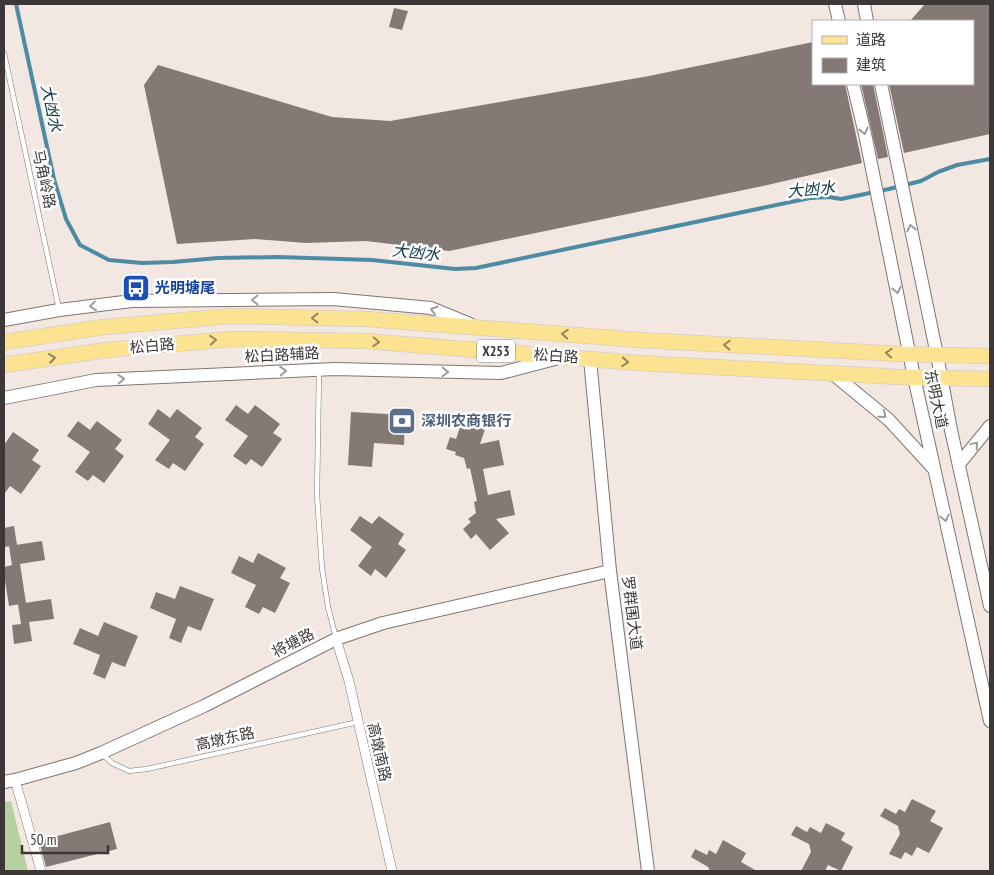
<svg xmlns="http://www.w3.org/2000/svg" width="994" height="875" font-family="'PT Sans Narrow','Noto Sans SC',sans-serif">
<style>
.green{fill:#b7d0a1}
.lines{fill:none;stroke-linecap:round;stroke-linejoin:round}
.stream{stroke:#4d8ba2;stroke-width:4}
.building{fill:#847975}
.lane-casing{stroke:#807571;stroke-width:5.5}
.street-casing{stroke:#807571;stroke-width:10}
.secondary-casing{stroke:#807571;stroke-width:14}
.primary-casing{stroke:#c9c7c7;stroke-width:16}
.lane{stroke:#fff;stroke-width:4.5}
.street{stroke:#fff;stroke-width:9}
.secondary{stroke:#fff;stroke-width:12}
.primary{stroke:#fbe392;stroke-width:15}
.oneway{stroke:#9e9c9b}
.oneway2{stroke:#928560}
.labels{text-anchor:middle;stroke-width:5;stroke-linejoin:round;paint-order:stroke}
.shield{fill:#fff;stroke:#777473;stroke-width:1}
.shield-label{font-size:14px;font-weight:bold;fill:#3d3837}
.street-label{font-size:15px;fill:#3d3837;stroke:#fff}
.transit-label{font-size:15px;font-weight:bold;fill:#164399;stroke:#fff;text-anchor:start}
.service-label{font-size:15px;font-weight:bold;fill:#4e5e75;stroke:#fff;text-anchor:start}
.water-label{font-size:16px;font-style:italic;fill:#0e3846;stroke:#fff}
</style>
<rect width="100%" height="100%" fill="#f3e7e2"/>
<path class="green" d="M11,801L28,871H4V802Z"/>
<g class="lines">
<path class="stream" d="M16,4L54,179L66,219L80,245L109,260L142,263L173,262L218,258L278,257L372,260L455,269L476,268L810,198L829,197L841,199L889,189L921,181L938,172L957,165L990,159"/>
</g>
<path class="building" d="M925,4H990V134L904,153L889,84H973V21H910Z
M394,8L408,11L402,30L389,27Z
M813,42V84H845L862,163L763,186L449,251L366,241L306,243L255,239L177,244L144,85L158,65L332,117L390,121L649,76Z
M861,84H873L888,157L878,159Z
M236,405L248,414L255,405L280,424L273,433L282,439L262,467L251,459L246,465L233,456L248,436L225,420Z
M158,409L170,418L177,409L202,428L195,437L204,444L185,471L173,463L169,469L155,460L170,440L148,424Z
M351,412L405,415L404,445L374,443L372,467L348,465Z
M463,418L486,426L480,444L499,440L504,465L483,469L488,495L510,490L515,515L496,519L509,533L490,550L476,534L471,539L463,529L471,522L468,519L476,513L474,502L477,501L475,491L470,468L467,469L464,458L455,455L456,452L446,449L450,437L456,439Z
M78,421L90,430L97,421L122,440L115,449L124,456L104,483L93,475L88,481L75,472L90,452L67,436Z
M13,432L39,450L32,460L41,466L21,494L10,486L4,494V445Z
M360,516L372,524L379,516L404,534L398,544L406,550L386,578L375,569L371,576L358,566L372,547L350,530Z
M14,526L17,545L4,547V528Z
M42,541L45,560L13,565L20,564L26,603L9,606L4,574V567L12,565L9,546Z
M258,553L286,568L280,578L290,583L275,613L263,607L259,614L245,607L256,585L231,573L239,556L253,563Z
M180,586L214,599L201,631L188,626L181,643L169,638L176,619L150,608L156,592L175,599Z
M51,599L54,619L29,622L32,641L14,644L12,625L21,624L18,604Z
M104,622L138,636L125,667L112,662L105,679L93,674L100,655L73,644L80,628L98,636Z
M912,799L936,811L930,821L943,828L929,853L917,847L912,856L905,852L901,859L889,854L900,834L898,826L880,816L885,808L896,814L899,809L905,812Z
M110,822L117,849L46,867L39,841Z
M826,823L845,833L841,840L853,847L841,871L828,865L825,871H801L811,852L809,844L791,835L796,826L807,832L810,827L821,833Z
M723,840L746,853L741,862L757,871H710L708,867L691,857L695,849L707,855L709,850L716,854Z"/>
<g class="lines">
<g class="lane-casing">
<path id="lane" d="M4,53L59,309
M319,372L317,495L322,568L328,607L336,638
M102,754L112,763L129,771L147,769L358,722"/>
</g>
<g class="street-casing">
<path id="street" d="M336,639L349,681L392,871
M15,780L41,871"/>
</g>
<g class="secondary-casing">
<path id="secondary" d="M835,4L839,21
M864,4L867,21
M853,84L865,134L914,377L990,721
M881,84L937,355L951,430L990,606
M4,320L59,310L132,301L333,299L431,308L470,324
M590,359L610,571L648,871
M832,373L889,420L933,468
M4,398L96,380L335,369L501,373L555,359
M959,464L990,426
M4,782L15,780L76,763L101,753L204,706L336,639L383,623L610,571"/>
</g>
<g class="primary-casing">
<path id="primary" d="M4,342L104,327L231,316L366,319L640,340L901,354L990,356
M4,365L106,350L232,339L365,341L638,363L900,377L990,379"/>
</g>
<use href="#lane" class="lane"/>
<use href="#street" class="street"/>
<use href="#secondary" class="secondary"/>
<use href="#primary" class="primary"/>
</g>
<defs><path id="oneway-chevron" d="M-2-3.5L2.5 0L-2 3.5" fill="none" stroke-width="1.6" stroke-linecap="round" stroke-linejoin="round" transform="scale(1.25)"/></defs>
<g class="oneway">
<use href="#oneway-chevron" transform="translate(864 131) rotate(78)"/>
<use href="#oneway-chevron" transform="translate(911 228) rotate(-102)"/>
<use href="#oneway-chevron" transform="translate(897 290) rotate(78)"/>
<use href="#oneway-chevron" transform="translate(255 300) rotate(179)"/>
<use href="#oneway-chevron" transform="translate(93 306) rotate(173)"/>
<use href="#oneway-chevron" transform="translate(434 310) rotate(-163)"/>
<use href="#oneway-chevron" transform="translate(283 371) rotate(-3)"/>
<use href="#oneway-chevron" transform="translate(445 372) rotate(2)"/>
<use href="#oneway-chevron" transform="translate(121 379) rotate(-3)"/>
<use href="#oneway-chevron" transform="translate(883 415) rotate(40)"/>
<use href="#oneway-chevron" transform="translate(975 445) rotate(-50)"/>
<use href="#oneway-chevron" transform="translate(945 518) rotate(78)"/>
</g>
<g class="oneway2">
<use href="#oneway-chevron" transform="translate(315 318) rotate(-179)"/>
<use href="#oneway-chevron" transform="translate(565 334) rotate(-176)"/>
<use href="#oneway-chevron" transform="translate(213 340) rotate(-5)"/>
<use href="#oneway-chevron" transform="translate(376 342) rotate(4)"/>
<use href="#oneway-chevron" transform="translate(727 345) rotate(-177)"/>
<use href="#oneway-chevron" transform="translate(889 353) rotate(-177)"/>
<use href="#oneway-chevron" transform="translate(52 358) rotate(-8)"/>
<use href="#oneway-chevron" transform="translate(625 362) rotate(5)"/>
</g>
<defs>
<g id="bus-square" transform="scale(1.4375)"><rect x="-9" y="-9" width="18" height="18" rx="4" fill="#1a4fb4" stroke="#fff"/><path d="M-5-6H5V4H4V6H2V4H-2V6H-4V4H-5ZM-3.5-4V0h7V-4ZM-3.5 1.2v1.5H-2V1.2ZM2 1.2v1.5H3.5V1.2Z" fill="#fff"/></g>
<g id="bank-square" transform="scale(1.4375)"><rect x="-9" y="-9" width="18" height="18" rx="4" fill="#5c6f8a" stroke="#fff"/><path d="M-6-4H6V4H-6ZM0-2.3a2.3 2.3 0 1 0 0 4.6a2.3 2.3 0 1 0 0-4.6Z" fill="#fff"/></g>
</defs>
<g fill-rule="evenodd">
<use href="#bus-square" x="136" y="288"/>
<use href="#bank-square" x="402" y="421"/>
</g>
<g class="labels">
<rect class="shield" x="477" y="339.5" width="38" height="23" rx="4"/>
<g class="shield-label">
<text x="496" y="356">X253</text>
</g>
<g class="street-label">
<text transform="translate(44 179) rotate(78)" y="5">马角岭路</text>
<text transform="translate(152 346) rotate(-5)" y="5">松白路</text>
<text transform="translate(282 355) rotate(-3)" y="5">松白路辅路</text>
<text transform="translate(556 356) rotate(4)" y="5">松白路</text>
<text transform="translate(936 399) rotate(78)" y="5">东明大道</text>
<text transform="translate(632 613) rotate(83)" y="5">罗群围大道</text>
<text transform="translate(293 643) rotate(-27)" y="5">将塘路</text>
<text transform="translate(225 739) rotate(-13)" y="5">高墩东路</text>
<text transform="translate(379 752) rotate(77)" y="5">高墩南路</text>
</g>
<g class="transit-label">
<text x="155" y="293">光明塘尾</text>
</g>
<g class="service-label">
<text x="421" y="426">深圳农商银行</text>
</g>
<g class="water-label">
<text transform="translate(52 108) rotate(78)" y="6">大凼水</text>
<text transform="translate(811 189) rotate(-5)" y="6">大凼水</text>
<text transform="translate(416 252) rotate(6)" y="6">大凼水</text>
</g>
</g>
<rect width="994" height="875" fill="none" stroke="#3d3837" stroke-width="10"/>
<rect x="812" y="20" width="162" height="65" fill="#ffffff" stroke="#b1afaf"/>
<rect x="822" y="36" width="25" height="8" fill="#fbe392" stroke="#b1afaf"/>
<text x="856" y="45" font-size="15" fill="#3d3837">道路</text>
<rect x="822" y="58" width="25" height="15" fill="#847975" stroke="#b1afaf"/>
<text x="856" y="70" font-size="15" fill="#3d3837">建筑</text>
<path d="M22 845v8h86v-8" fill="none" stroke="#3d3837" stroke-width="2.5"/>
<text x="30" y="845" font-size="15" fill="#3d3837" stroke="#ffffff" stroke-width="4" paint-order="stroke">50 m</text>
</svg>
